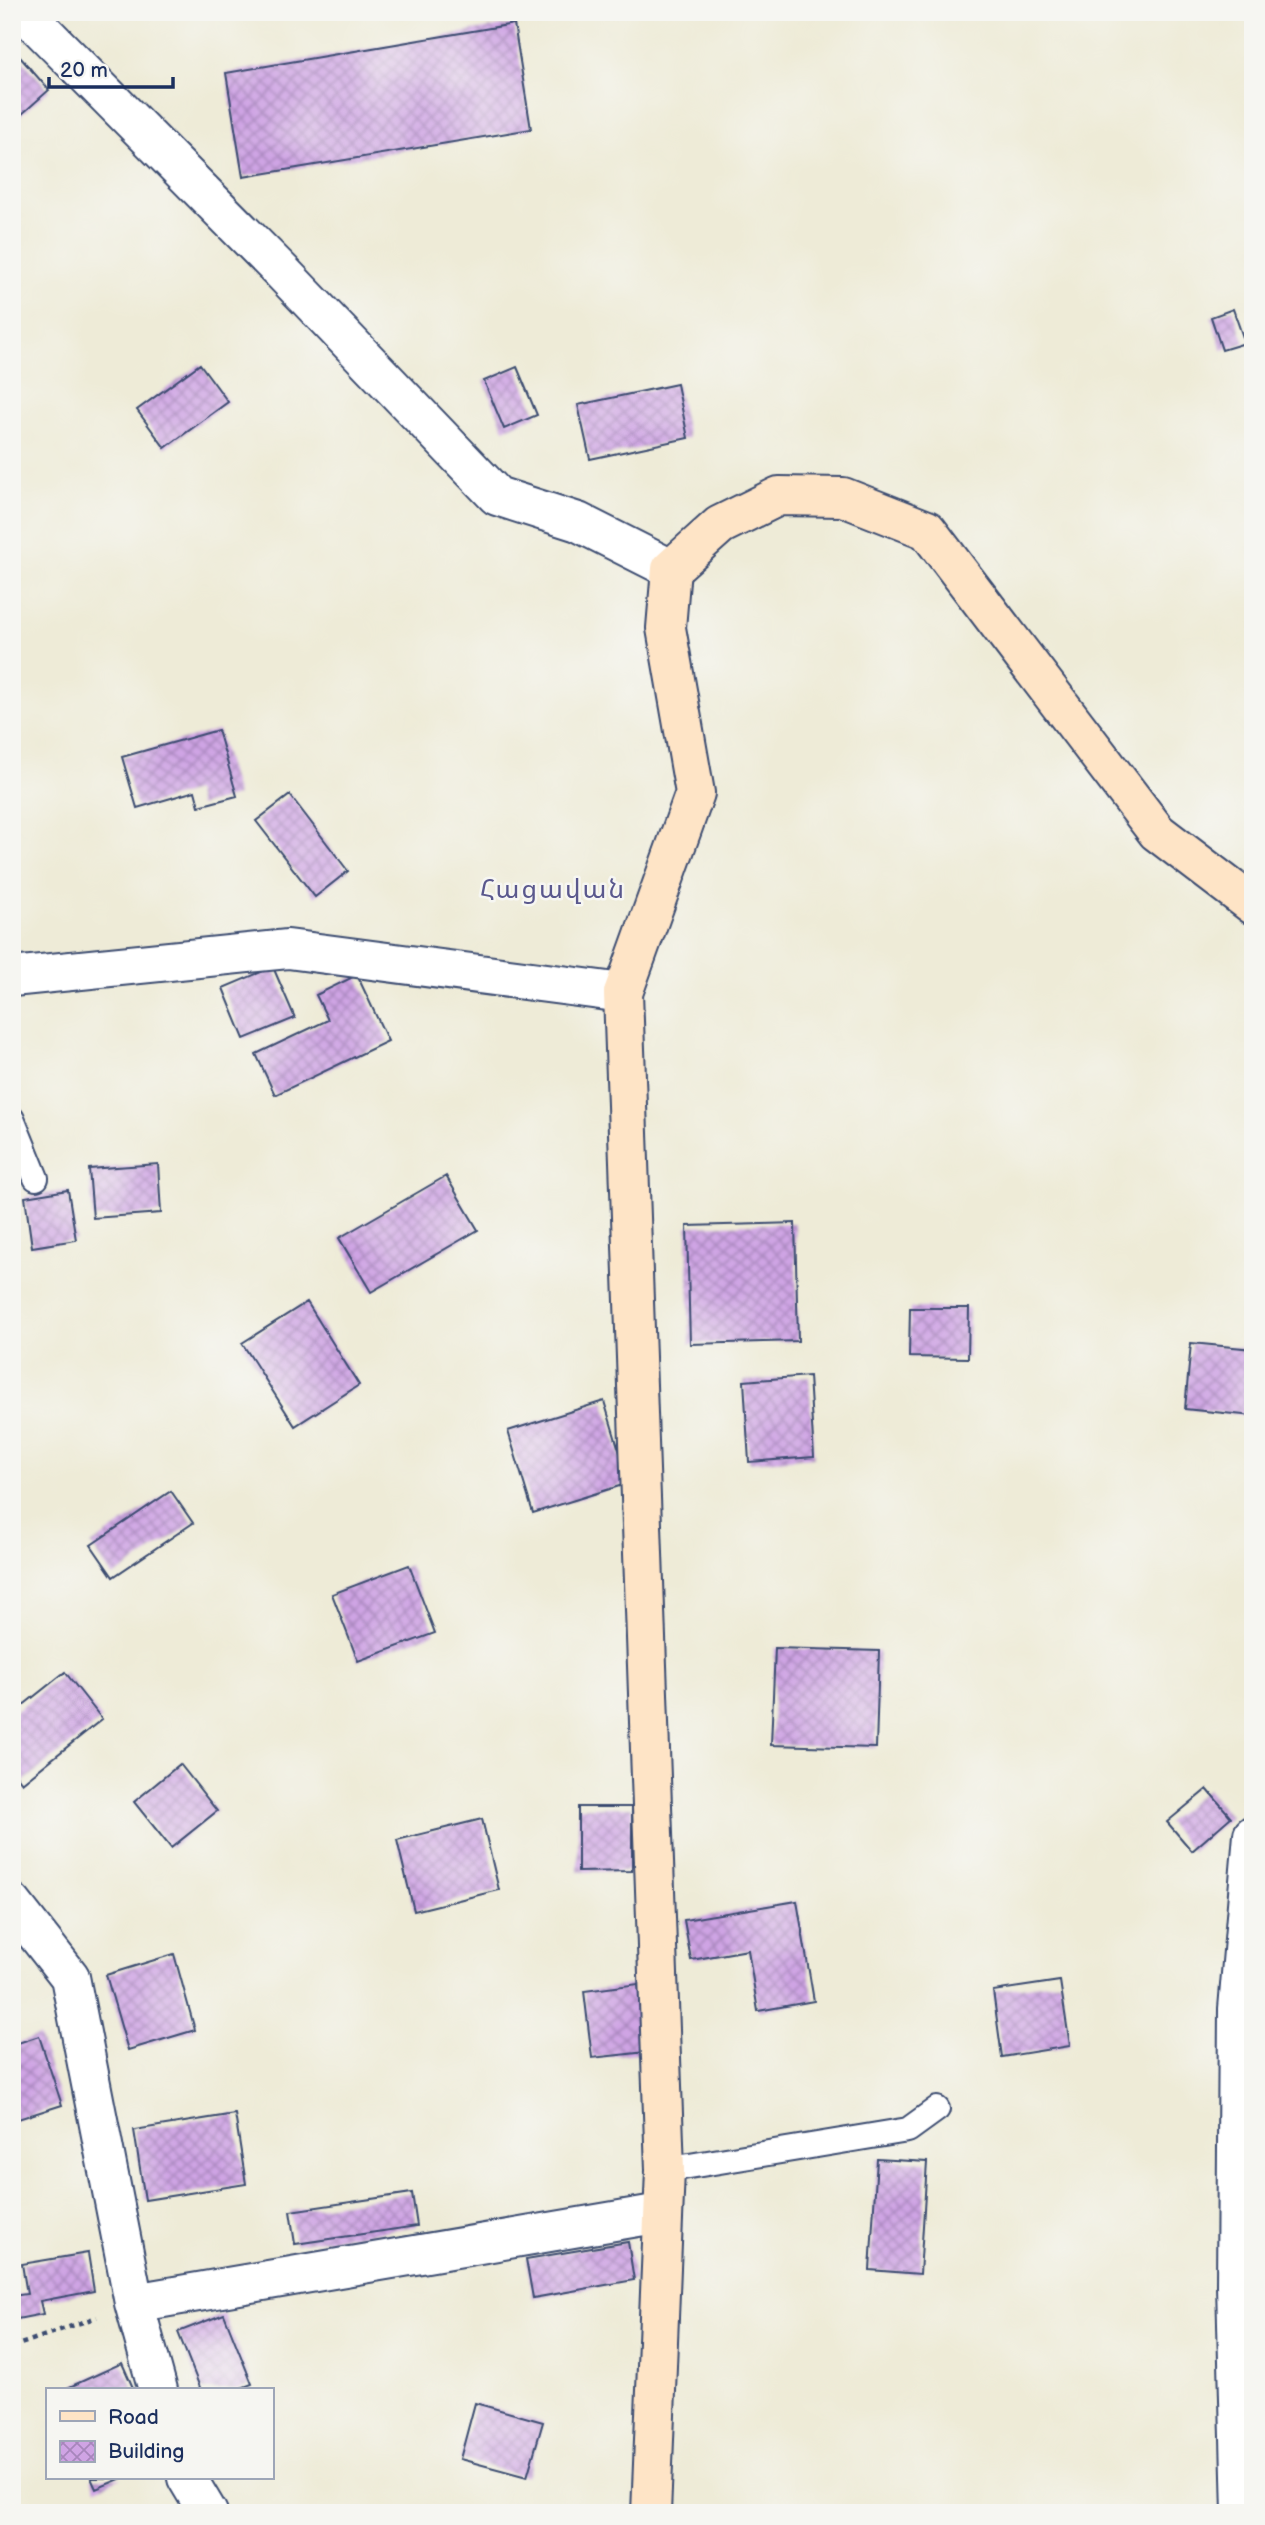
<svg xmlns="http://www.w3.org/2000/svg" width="1265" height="2525" font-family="'Balsamiq Sans','Noto Sans Armenian',sans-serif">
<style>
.building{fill:url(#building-cross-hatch)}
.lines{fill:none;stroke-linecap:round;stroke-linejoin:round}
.lane-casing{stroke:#3b4b70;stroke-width:28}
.street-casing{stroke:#3b4b70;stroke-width:42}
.secondary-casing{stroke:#3b4b70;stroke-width:42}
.path{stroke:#3b4b70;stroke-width:4.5;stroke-dasharray:5 5;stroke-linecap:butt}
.lane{stroke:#fff;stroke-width:24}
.street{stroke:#fff;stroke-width:38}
.secondary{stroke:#fee4c6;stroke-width:38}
.labels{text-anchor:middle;stroke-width:5;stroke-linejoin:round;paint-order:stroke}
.quarter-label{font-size:26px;letter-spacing:2px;fill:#5a588d;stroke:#f6f6f2}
</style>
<defs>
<pattern id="building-cross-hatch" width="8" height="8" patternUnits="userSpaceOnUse" patternTransform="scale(1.75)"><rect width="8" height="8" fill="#cfa4e4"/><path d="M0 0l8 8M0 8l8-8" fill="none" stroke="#a786bc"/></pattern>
</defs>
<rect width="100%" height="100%" fill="#f6f6f2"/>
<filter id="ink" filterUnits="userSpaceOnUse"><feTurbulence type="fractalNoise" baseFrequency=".0143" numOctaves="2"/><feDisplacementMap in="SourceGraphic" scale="14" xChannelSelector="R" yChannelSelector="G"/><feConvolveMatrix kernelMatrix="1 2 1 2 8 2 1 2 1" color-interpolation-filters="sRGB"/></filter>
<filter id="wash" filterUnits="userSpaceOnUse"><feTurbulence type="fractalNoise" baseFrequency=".00686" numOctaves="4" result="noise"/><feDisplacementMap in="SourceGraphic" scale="28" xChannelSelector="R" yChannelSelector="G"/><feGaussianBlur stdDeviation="1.57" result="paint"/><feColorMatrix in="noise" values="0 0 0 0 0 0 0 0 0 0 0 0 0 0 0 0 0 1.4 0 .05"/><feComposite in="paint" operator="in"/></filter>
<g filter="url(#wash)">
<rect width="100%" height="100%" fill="#eeebd7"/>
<g id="blocks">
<path class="building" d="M514,24L531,129L243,177L226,73Z
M12,48L49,90L12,123Z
M1233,309L1245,343L1222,350L1211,317Z
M200,364L228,402L165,448L137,410Z
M517,367L537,415L504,429L484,381Z
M677,384L688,438L590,459L578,405Z
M218,730L237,796L199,806L195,791L137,808L122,757Z
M290,795L348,871L315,897L256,821Z
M273,967L295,1018L244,1039L223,988Z
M357,975L388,1041L275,1095L256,1054L328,1020L316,995Z
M158,1164L161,1213L93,1218L89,1169Z
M446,1176L478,1230L371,1292L339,1238Z
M68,1190L76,1240L32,1247L25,1197Z
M795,1223L798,1341L690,1344L687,1226Z
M307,1302L359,1385L295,1426L242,1343Z
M910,1308H969L968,1358L909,1357Z
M1191,1343L1253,1349V1416L1185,1409Z
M809,1376L814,1457L749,1462L744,1381Z
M604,1401L629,1483L533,1513L508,1431Z
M171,1491L193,1523L113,1577L91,1545Z
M409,1565L435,1633L358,1661L332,1594Z
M775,1648L879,1651L876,1748L771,1745Z
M65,1672L102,1719L22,1783L12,1770V1714Z
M180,1764L217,1811L171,1848L134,1802Z
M1207,1789L1231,1817L1192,1851L1167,1822Z
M578,1807H632V1871L578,1872Z
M482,1819L499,1890L414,1911L397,1840Z
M797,1901L814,2001L758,2011L748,1950L691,1960L684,1920Z
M174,1954L195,2030L128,2050L106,1975Z
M1060,1981L1070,2046L1002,2057L993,1991Z
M638,1984L646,2052L592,2058L584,1991Z
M39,2036L62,2105L12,2121V2045Z
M235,2114L246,2184L145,2200L134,2130Z
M877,2159L927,2162L920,2274L870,2270Z
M412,2193L417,2226L295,2244L290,2211Z
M628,2242L634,2280L533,2298L526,2259Z
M88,2253L94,2291L40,2301L43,2314L12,2320V2296L27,2294L22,2264Z
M224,2314L252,2384L236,2390H201L178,2332Z
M122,2363L134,2390H63Z
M475,2403L543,2422L527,2477L460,2459Z
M91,2478H122L96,2489Z"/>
</g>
</g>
<g filter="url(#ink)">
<use href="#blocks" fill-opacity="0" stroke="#3b4b70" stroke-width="2"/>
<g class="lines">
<g class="lane-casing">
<path id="lane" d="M12,1119L36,1178
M665,2170L908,2130L937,2109"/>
</g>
<g class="street-casing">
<path id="street" d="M24,12L283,273L497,496L578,522L671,569
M12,977L288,949L623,993
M12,1903L70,1977L134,2303L158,2390
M134,2303L661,2213
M187,2478L208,2513
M1242,2513L1236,2285L1238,2009L1253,1835"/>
</g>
<g class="secondary-casing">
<path id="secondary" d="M651,2513L665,2170L623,993L695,793L666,628L671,569L720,525L779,496L843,497L927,530L1157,832L1253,905"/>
</g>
<path class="path" d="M12,2347L97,2317"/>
<use href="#lane" class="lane"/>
<use href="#street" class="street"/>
<use href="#secondary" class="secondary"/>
</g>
</g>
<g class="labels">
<g class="quarter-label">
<text x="553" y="898">Հացավան</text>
</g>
</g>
<rect width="1265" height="2525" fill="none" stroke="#f6f6f2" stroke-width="42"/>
<rect x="46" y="2388" width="228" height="91" fill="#f6f6f2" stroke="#9ea6b7" stroke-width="2"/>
<rect x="60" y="2411" width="35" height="10" fill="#fee4c6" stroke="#9ea6b7" stroke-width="2"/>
<text x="108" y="2424" font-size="21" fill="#1b2f5e">Road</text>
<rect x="60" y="2441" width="35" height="21" fill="url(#building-cross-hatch)" stroke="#9ea6b7" stroke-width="2"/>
<text x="108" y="2458" font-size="21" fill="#1b2f5e">Building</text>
<path d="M49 77v10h124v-10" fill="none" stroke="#1b2f5e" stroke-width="3.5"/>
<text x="60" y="77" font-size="21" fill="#1b2f5e" stroke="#f6f6f2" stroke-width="5" paint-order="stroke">20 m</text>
</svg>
